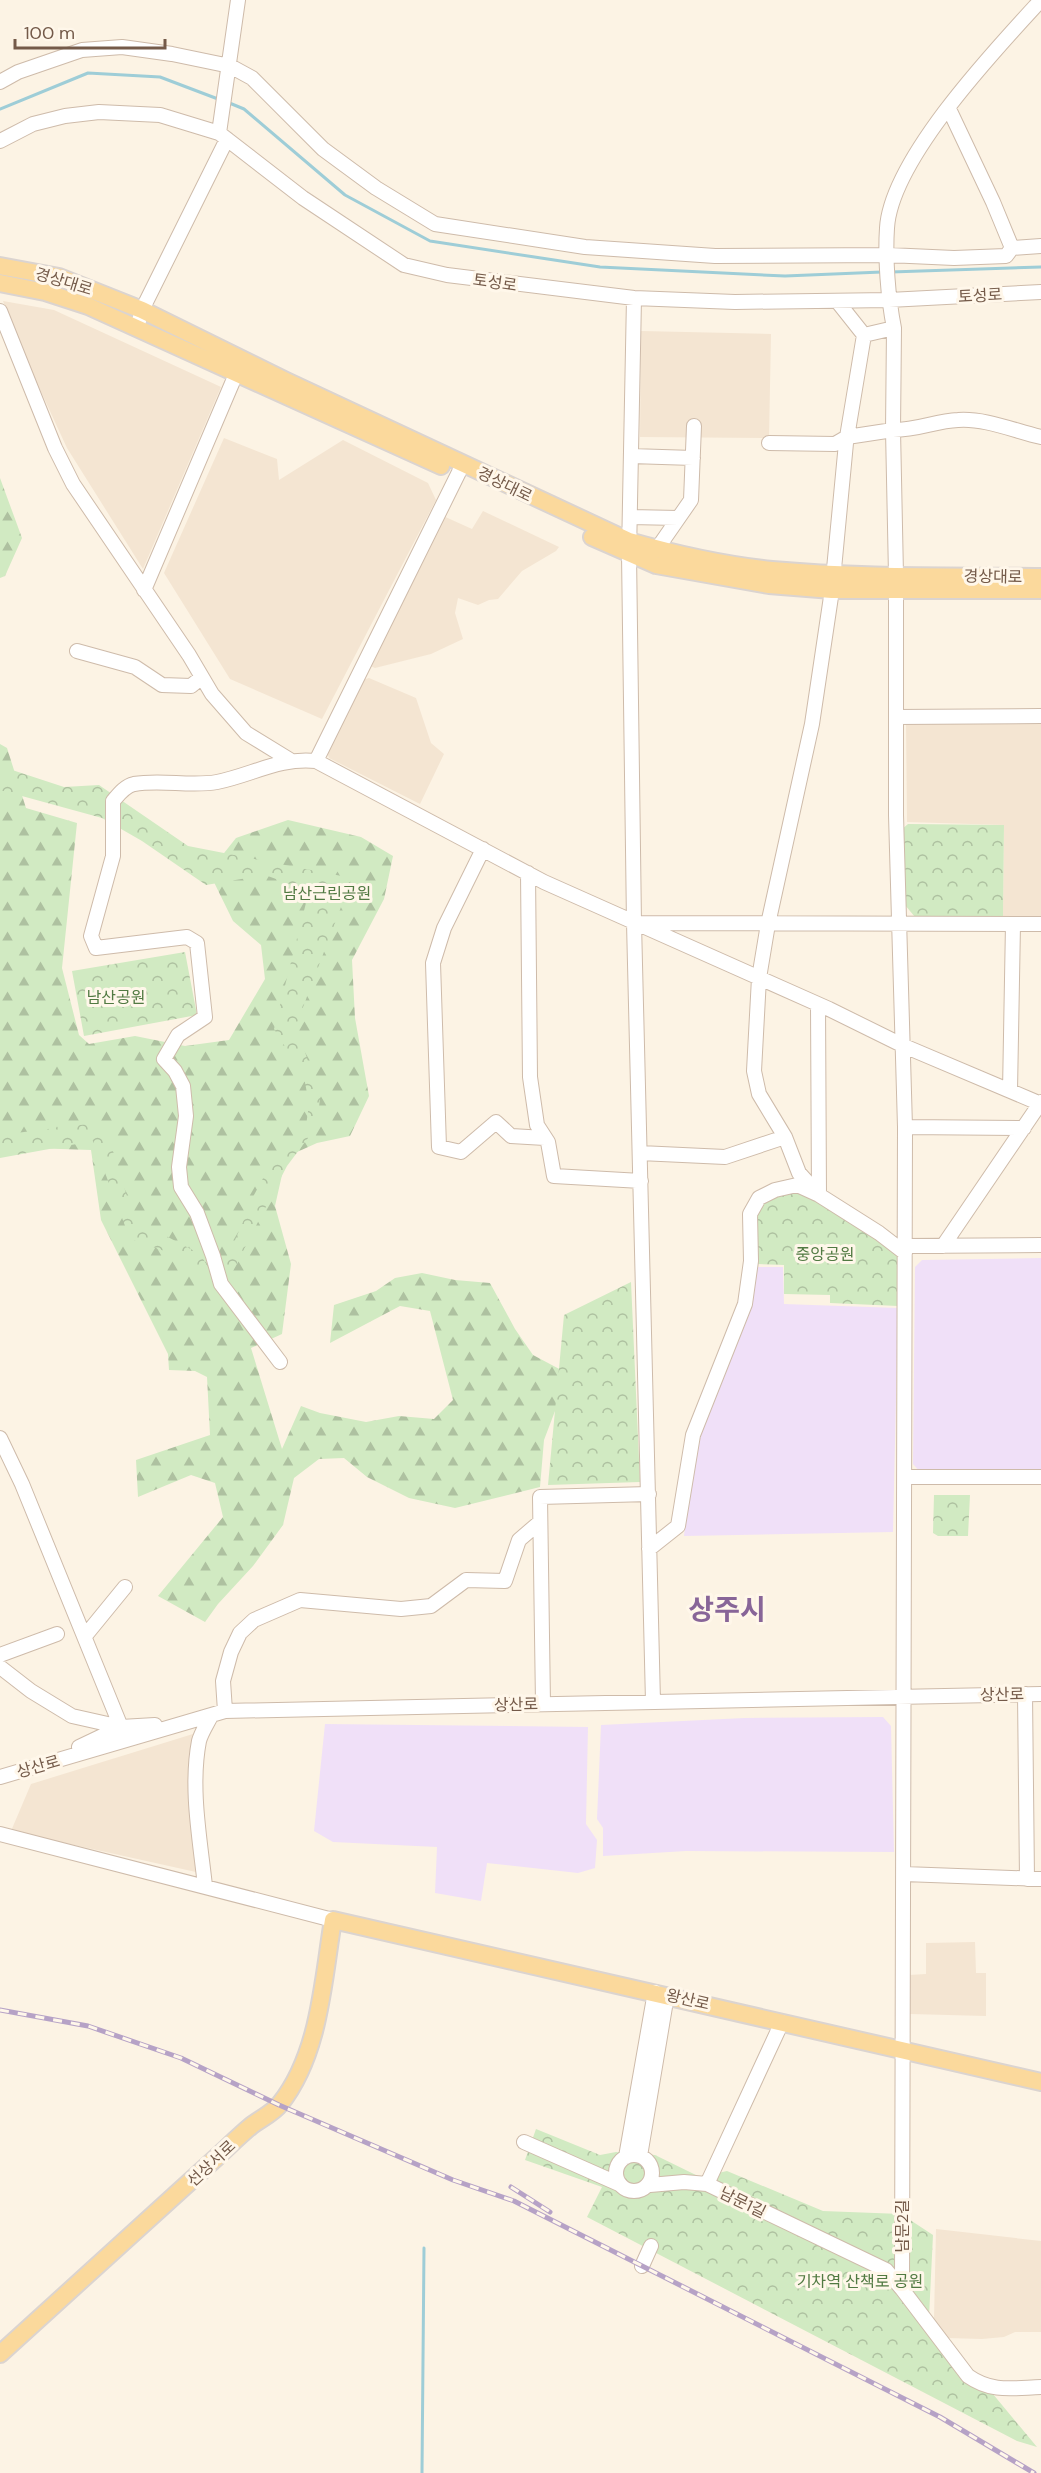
<svg xmlns="http://www.w3.org/2000/svg" width="1041" height="2473" font-family="'DM Sans','Noto Sans KR',sans-serif">
<style>
.residential{fill:#f4e5d2}
.education{fill:#f0e0f8}
.forest{fill:url(#forest-firs)}
.park{fill:url(#park-crowns)}
.lines{fill:none;stroke-linecap:round;stroke-linejoin:round}
.stream{stroke:#9ecdd7;stroke-width:3}
.minor-casing{stroke:#cebbaa;stroke-width:16}
.major-casing{stroke:#dbd4d0;stroke-width:20}
.minor{stroke:#fff;stroke-width:14}
.major{stroke:#fbd99c;stroke-width:16}
.rail-casing{stroke:#b6a2c6;stroke-width:5}
.rail{stroke:#fff7ea;stroke-width:3;stroke-dasharray:9;stroke-linecap:butt}
.labels{text-anchor:middle;stroke-width:6;stroke-linejoin:round;paint-order:stroke}
.street-label{font-size:16px;fill:#745a49;stroke:#fff7ea}
.park-label{font-size:16px;fill:#517a42;stroke:#fff7ea}
.town-label{font-size:28px;font-weight:bold;fill:#886598;stroke:#fff7ea}
</style>
<defs>
<pattern id="forest-firs" width="22" height="20" patternUnits="userSpaceOnUse" patternTransform="scale(1.5)"><rect width="22" height="20" fill="#d1eac2"/><path d="M5 1l3.5 6h-7zM16 11l3.5 6h-7z" fill="#aec1a0"/></pattern>
<pattern id="park-crowns" width="20" height="18" patternUnits="userSpaceOnUse" patternTransform="scale(1.5)"><rect width="20" height="18" fill="#d1eac2"/><path d="M2 6a3 3 0 1 1 6 0M12 15a3 3 0 1 1 6 0" fill="none" stroke="#aec1a0"/></pattern>
</defs>
<rect width="100%" height="100%" fill="#fcf3e4"/>
<path class="residential" d="M3,301L54,310L221,387L143,569L67,448L19,344Z
M641,331L771,334L769,438L640,437Z
M224,438L277,459L279,480L343,440L428,483L436,500L322,719L230,679L164,573Z
M483,511L559,547L556,551L522,571L498,599L489,600L478,605L458,598L455,613L463,639L431,654L375,668L368,665L441,515L472,529Z
M369,678L416,698L431,743L444,754L420,804L329,758L327,752L362,680Z
M906,721H1041V916H1003L1004,825L907,822Z
M193,1734L189,1809L196,1872L11,1831L31,1784Z
M975,1942L976,1973H986V2016L910,2014L909,1975L926,1974V1943Z
M936,2229L1041,2241V2332H1015L1004,2337L982,2339L947,2338L934,2319Z"/>
<path class="education" d="M1041,1258V1473L920,1472L913,1464L915,1267L922,1260Z
M756,1267H783L784,1304L898,1308L893,1532L684,1536L694,1447L745,1325Z
M883,1717L891,1726L894,1852L686,1851L603,1856V1828L597,1819L601,1725L744,1718Z
M325,1724L588,1727L586,1824L597,1840L595,1868L578,1873L487,1863L481,1901L435,1893L437,1847L333,1842L314,1831Z"/>
<path class="forest" d="M0,478L22,538L5,576L0,578Z
M0,744L7,748L26,808L77,823L62,968L79,1035L89,1044L135,1036L185,1046L229,1040L265,979L261,945L233,921L209,872L236,838L288,820L361,837L393,856L384,899L352,960L355,1018L369,1096L350,1136L317,1143L286,1157L275,1206L291,1264L282,1334L251,1348L282,1449L301,1406L320,1413L366,1422L399,1416L434,1419L453,1400L430,1311L400,1306L330,1343L334,1305L376,1291L395,1278L422,1273L455,1280L490,1283L515,1329L533,1355L565,1372L563,1390L544,1440L540,1487L455,1508L409,1498L367,1477L344,1458L319,1459L294,1478L283,1525L253,1566L218,1604L205,1622L158,1596L223,1517L215,1483L191,1475L138,1497L136,1460L210,1435L207,1377L195,1371L169,1370L168,1354L101,1220L91,1150L0,1147Z"/>
<path class="park" d="M0,766L64,787L99,785L188,846L352,878L297,1023L296,1041L305,1052L320,1098L317,1126L287,1166L227,1282L221,1272L249,1208L248,1206L268,1169L291,1148L306,1126L309,1104L304,1077L274,1029L309,891L265,875L206,885L142,841L102,818L0,790Z
M908,824L1004,825L1003,916L915,917L905,905L901,830Z
M185,952L197,1015L84,1036L72,971Z
M104,1122L134,1219L200,1254L222,1289L176,1255L130,1239L93,1141L0,1158V1135Z
M794,1191L819,1202L896,1252L898,1259V1306L830,1303V1295L784,1294V1265L757,1264L756,1211L767,1200Z
M631,1282L640,1482L548,1485L564,1315Z
M934,1495H970L968,1536H938L933,1533Z
M536,2129L600,2155L616,2152L655,2155L700,2177L727,2171L823,2211L901,2214L933,2235L929,2317L1037,2447L1017,2441L587,2217L602,2187L525,2160Z"/>
<g class="lines">
<path class="stream" d="M227,102L244,109L345,195L430,241L600,267L785,276L882,272
M0,109L88,73L160,77L218,99
M891,272L1041,267
M422,2473L424,2248"/>
<g class="minor-casing">
<path id="minor" d="M0,82L18,72L82,50L122,47L172,54L230,66L252,78L323,149L376,188L435,224L585,247L715,256L888,255L954,258L1006,256L1012,248
M949,109L993,202L1012,248L1041,246
M219,133L238,0
M0,141L33,124L65,116L99,112L160,115L219,133L303,198L404,265L447,275L634,298L735,302L889,300L1041,292
M634,298L629,554L634,923L653,1702
M837,301L864,335L846,443L832,590L812,724L768,924L759,978L754,1071L759,1094L785,1137L799,1173L819,1195L879,1233L905,1253
M0,311L55,448L73,484L189,655L212,694L246,733L290,760
M137,328L142,310L227,139
M894,328C888,298 885,258 887,228C891,160 995,50 1041,0
M864,335L894,328L893,430C919,430 935,421 958,420C985,418 1015,431 1041,437
M769,443L835,444L847,437L893,430L896,575V815L905,1127L902,2289L968,2376C992,2393 1013,2388 1041,2387
M631,456L693,458
M630,517L678,518
M657,549L691,500L694,426
M144,590L236,374
M77,651L135,667L162,685L191,686L202,677
M896,717L1041,716
M316,761L463,464
M483,849L444,928L433,963L439,1147L461,1152L496,1122L511,1136L545,1138
M528,873L530,1077L537,1125L548,1142L554,1176L641,1181
M639,923L1041,924
M1010,1091L1013,924
M905,1127L1024,1128
M640,1153L725,1157L785,1137
M905,1246L1041,1245
M943,1246L1041,1102
M280,1362L221,1284L213,1256L197,1213L181,1187L179,1167L186,1116L183,1086L175,1071L164,1059L178,1035L205,1017L197,943L187,937L96,948L91,936L113,856V801C119,794 125,786 134,784C162,779 190,787 217,782C252,775 280,757 316,761L544,882L829,1009L904,1046L1041,1104
M0,1438L22,1484L121,1727L155,1725
M905,1477H1041
M649,1549L678,1526L693,1435L745,1304L751,1261L750,1214L759,1198L775,1190L797,1185L819,1195L818,1005
M85,1636L125,1587
M0,1655L57,1634
M0,1667L31,1691L72,1716L121,1727
M1025,1694L1027,1879
M543,1704L540,1497L649,1494
M225,1711L223,1681L231,1652L240,1633L254,1620L300,1600L401,1609L431,1606L466,1580L505,1581L519,1540L540,1522
M79,1747L121,1727
M0,1777L225,1711L1041,1694
M0,1834L333,1920
M904,1874L1041,1879
M205,1886C200,1839 190,1788 199,1741C201,1733 207,1724 211,1716
M782,2022L707,2184L886,2270L902,2289
M524,2142L619,2184
M616 2173a18 18 0 1 1 36 0a18 18 0 1 1-36 0Z
M640,2156L667,1995
M626,2157L655,1992
M650,2185L684,2182L707,2184
M642,2266L651,2246"/>
</g>
<g class="major-casing">
<path id="major" d="M0,266L59,277L142,310L286,381L629,541C675,554 725,565 772,570C861,578 952,576 1041,577
M0,283L45,292L88,306L441,466
M592,537L656,565L769,585L832,590H1041
M0,2354L217,2157C228,2147 239,2136 251,2126C260,2119 273,2113 280,2104C320,2054 323,1980 333,1920L1041,2082"/>
</g>
<use href="#minor" class="minor"/>
<use href="#major" class="major"/>
<g class="rail-casing">
<path id="rail" d="M0,2010L88,2026L181,2058L279,2105L453,2180L514,2201L940,2417L1034,2473
M511,2187L550,2212"/>
</g>
<use href="#rail" class="rail"/>
</g>
<g class="labels">
<g class="street-label">
<text transform="translate(64 281) rotate(17)" y="6">경상대로</text>
<text transform="translate(495 282) rotate(8)" y="6">토성로</text>
<text transform="translate(980 295) rotate(-3)" y="6">토성로</text>
<text transform="translate(505 484) rotate(26)" y="6">경상대로</text>
<text transform="translate(993 576) rotate(1)" y="6">경상대로</text>
<text transform="translate(1002 1694) rotate(-1)" y="6">상산로</text>
<text transform="translate(516 1704) rotate(-1)" y="6">상산로</text>
<text transform="translate(38 1766) rotate(-16)" y="6">상산로</text>
<text transform="translate(688 1999) rotate(13)" y="6">왕산로</text>
<text transform="translate(211 2163) rotate(-43)" y="6">선상서로</text>
<text transform="translate(743 2202) rotate(26)" y="6">남문1길</text>
<text transform="translate(902 2226) rotate(-90)" y="6">남문2길</text>
</g>
<g class="park-label">
<text x="327" y="899">남산근린공원</text>
<text x="116" y="1003">남산공원</text>
<text x="825" y="1260">중앙공원</text>
<text x="860" y="2287">기차역 산책로 공원</text>
</g>
<g class="town-label">
<text x="727" y="1619">상주시</text>
</g>
</g>
<path d="M15 39v9h150v-9" fill="none" stroke="#745a49" stroke-width="3"/>
<text x="24" y="39" font-size="18" fill="#745a49" stroke="#fff7ea" stroke-width="4.5" paint-order="stroke">100 m</text>
</svg>
